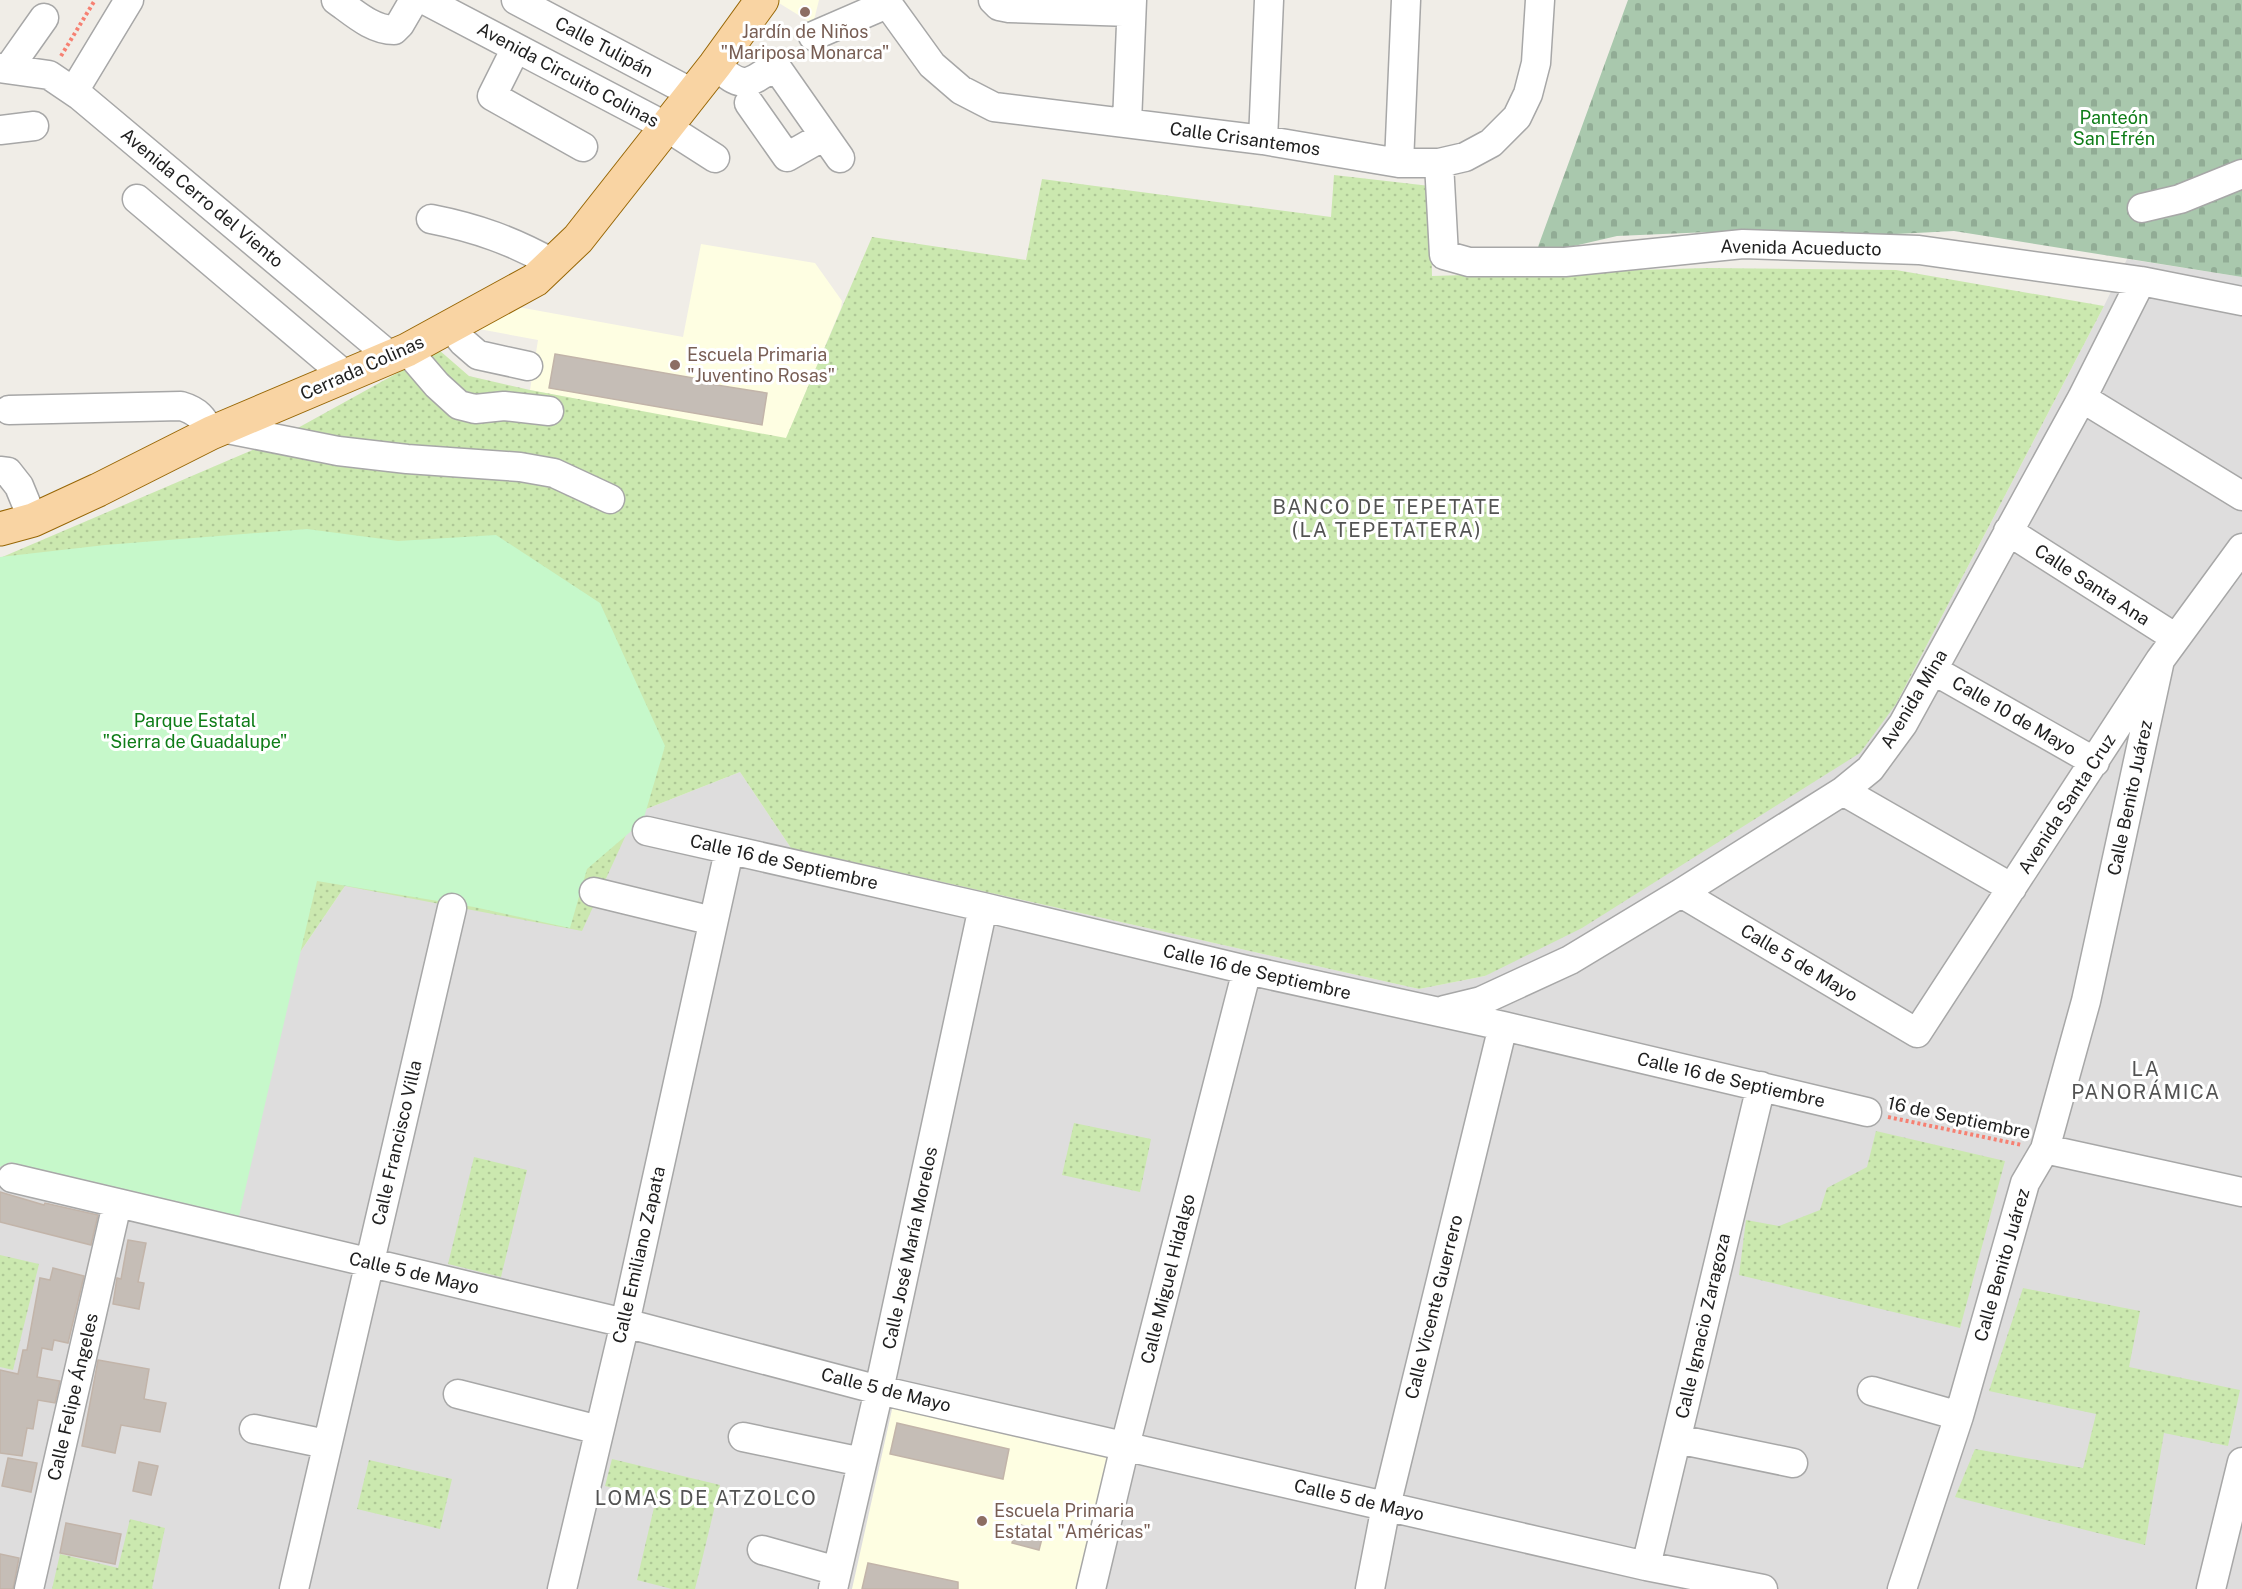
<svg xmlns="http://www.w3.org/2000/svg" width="2242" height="1589" font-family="'Public Sans',sans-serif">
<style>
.residential{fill:#dedddd}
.education{fill:#fefee2}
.grass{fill:url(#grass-dots)}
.cemetery{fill:url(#cemetery-stones)}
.park{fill:#c6f8ca}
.building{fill:#c5bdb6;stroke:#c2b4a9;stroke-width:1.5}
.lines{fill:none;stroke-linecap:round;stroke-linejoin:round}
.minor-casing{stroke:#a7a7a7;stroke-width:31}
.major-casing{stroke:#976605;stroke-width:35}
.path{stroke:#f68072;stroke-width:4;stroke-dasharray:3 3;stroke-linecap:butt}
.minor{stroke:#fff;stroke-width:28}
.major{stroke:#f9d4a3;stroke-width:33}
.education-dot{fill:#8d6e63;stroke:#fff;stroke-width:2}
.labels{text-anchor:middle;stroke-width:6;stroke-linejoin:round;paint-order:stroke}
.education-label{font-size:18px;fill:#785e54;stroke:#fff;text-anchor:start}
.street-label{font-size:18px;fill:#202020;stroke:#fff}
.park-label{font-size:18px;fill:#0f7d18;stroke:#fff}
.neighbourhood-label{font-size:20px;letter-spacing:1.5px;fill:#535353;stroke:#fff}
</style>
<defs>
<pattern id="grass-dots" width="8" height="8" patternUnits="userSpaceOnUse" patternTransform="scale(1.5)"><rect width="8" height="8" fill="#cbe8af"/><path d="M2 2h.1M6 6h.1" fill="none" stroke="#aec796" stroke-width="1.8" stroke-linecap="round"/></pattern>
<pattern id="cemetery-stones" width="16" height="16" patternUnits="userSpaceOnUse" patternTransform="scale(1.5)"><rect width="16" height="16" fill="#a9c8ad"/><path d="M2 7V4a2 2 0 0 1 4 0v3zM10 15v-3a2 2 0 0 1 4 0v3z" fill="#91ac95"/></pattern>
</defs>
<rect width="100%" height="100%" fill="#f0ede7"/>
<path class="residential" d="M2127,259L2242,277V1589H0V1149L294,961L345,886L636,813L740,772L791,848L1419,989L1485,976L1896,704L2104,306Z"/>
<path class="education" d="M774,0H819L813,24Z
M701,244L815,263L842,301L841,308L786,439L530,390L538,340L479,329L518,307L683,337Z
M893,1405L1114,1454L1081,1589H852Z"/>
<path class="grass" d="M1334,175L1430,186L1432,276L1707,268L1896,270L2104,306L1896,704L1860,753L1582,928L1485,976L1419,989L791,848L740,772L636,813L582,931L345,886L294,961L0,558L276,440L439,350L469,376L530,390L786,438L872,237L1026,260L1042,179L1331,217Z
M1074,1123L1151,1139L1140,1192L1062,1175Z
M1876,1131L2005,1161L1960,1328L1739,1275L1746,1220L1779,1226L1820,1210L1827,1188L1867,1167Z
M474,1157L527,1170L501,1277L448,1264Z
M0,1255L39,1264L13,1370L0,1367Z
M2023,1288L2140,1311L2129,1367L2240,1390L2228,1446L2164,1433L2145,1545L1955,1497L1975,1449L2083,1468L2096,1414L1989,1391Z
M612,1459L720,1485L695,1589H672L637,1580L656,1499L605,1486Z
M369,1460L452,1479L440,1529L357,1509Z
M130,1519L165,1528L152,1588L153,1589H52L60,1554L118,1568Z"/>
<path class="cemetery" d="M1628,0H2242V277L1954,231L1838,237L1709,232L1617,236L1535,255Z"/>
<path class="park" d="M307,529L398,541L496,535L600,603L665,746L643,821L587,869L570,928L474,907L317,881L239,1216L10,1162L0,1167V557L105,545Z"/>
<path class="building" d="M555,354L711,381L710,384L767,393L762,425L549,388Z
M0,1192L44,1205L45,1203L98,1215L91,1245L0,1222Z
M128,1240L146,1243L138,1282L144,1283L139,1309L113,1304L117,1278L121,1279Z
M53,1268L84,1276L68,1343L54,1340L52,1350L42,1348L37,1377L60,1381L55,1403L38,1400L33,1429L27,1428L22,1456L0,1453V1370L18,1374L23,1350H27L40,1278L50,1280Z
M98,1360L149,1369L144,1399L166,1403L160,1432L121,1425L115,1453L82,1446Z
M897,1423L1009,1449L1003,1479L890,1454Z
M8,1458L37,1463L31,1492L2,1486Z
M139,1462L158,1466L151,1495L133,1491Z
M66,1523L121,1534L115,1564L60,1553Z
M1017,1524L1044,1531L1039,1550L1012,1543Z
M0,1554L19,1558L13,1589H0Z
M868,1563L958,1582V1589H862Z"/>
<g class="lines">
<g class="minor-casing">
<path id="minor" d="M336,0C353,12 372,30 394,30L400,24L414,0
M425,0L665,126L715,158
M516,0L692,93
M885,0L932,65L961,90L994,107L1263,140L1399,163H1439L1465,157L1491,143L1517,117L1528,94L1536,63L1540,0
M993,0L999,6L1009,8L1131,12
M813,36L887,4
M516,48L492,96L583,147
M715,65C724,72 737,86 750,81C760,78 763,71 777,68L840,158
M0,68L49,75L80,96L391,357
M8,69L44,18
M74,91L129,0
M749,103L787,157L824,136
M1127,123L1132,0
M0,130L34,126
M1263,140L1269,0
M1399,163L1406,0
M1439,163L1444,255L1469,262H1565L1743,244L1919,250L2141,281L2242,301
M137,199L346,376
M2142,208L2180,199L2242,174
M431,219C477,228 513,241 554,264
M450,326L463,342L478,355L528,366
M407,350L437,385L459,405L475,409L504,406L549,411
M2082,398L2242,496
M9,410L181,406C198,411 203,418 211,433
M222,428L338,451L407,459L520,467L554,473L610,499
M0,471L8,472L19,486L33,520
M2008,531L2176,638
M1933,670L2095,762
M1843,791L2012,888
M647,831L983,907L1247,970L1503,1026L1867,1112
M594,892L713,921
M1681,893L1917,1033L2160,660L2242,548
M1444,1010L1481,1001L1570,960L1681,893L1843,791L1870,769L1903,724L2082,398L2141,281
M2045,1149L2242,1192
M12,1178L625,1323L879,1390L1646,1566L1763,1589
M1872,1391L1959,1416
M458,1394L599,1430
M254,1429L326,1444
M743,1437L862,1462
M1677,1439L1793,1463
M762,1550L837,1571
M1646,1566L1761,1086
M29,1589L117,1204
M294,1589L452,908
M562,1589L625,1323L729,851
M833,1589L879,1390L983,907
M1091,1589L1125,1446L1247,970
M1370,1589L1386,1506L1503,1026
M1902,1589L1959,1416L2025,1183L2045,1149L2086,1001L2160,660
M2211,1589L2242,1462"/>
</g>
<g class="major-casing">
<path id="major" d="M0,529L33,520L98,490L211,433L407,350L535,280L578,239L715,65L762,0"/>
</g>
<path class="path" d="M61,56L95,0
M1888,1117L2022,1145"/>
<use href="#minor" class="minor"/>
<use href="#major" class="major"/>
</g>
<g class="education-dot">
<circle cx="805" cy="12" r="6"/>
<circle cx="675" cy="365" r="6"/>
<circle cx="982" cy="1521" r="6"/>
</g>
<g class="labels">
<g class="education-label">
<text x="805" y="38" text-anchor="middle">Jardín de Niños<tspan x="805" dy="21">"Mariposa Monarca"</tspan></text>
<text x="687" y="361">Escuela Primaria<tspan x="687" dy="21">"Juventino Rosas"</tspan></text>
<text x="994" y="1517">Escuela Primaria<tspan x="994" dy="21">Estatal "Américas"</tspan></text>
</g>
<g class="street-label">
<text transform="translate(604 47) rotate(28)" y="6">Calle Tulipán</text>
<text transform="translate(568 75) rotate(28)" y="6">Avenida Circuito Colinas</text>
<text transform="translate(1245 139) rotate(8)" y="6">Calle Crisantemos</text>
<text transform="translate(202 198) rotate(40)" y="6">Avenida Cerro del Viento</text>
<text transform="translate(1801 248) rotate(1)" y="6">Avenida Acueducto</text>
<text transform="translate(362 368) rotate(-24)" y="6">Cerrada Colinas</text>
<text transform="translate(2092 585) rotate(33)" y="6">Calle Santa Ana</text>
<text transform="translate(1914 699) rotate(-59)" y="6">Avenida Mina</text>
<text transform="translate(2014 716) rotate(30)" y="6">Calle 10 de Mayo</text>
<text transform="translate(2130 798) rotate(-78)" y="6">Calle Benito Juárez</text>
<text transform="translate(2067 804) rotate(-57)" y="6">Avenida Santa Cruz</text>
<text transform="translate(784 862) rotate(13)" y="6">Calle 16 de Septiembre</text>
<text transform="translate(1799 963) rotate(31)" y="6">Calle 5 de Mayo</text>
<text transform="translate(1257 972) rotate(13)" y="6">Calle 16 de Septiembre</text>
<text transform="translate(1731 1080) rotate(13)" y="6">Calle 16 de Septiembre</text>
<text transform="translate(1959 1118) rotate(12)" y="6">16 de Septiembre</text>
<text transform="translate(397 1143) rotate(-77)" y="6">Calle Francisco Villa</text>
<text transform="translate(910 1248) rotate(-78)" y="6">Calle José María Morelos</text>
<text transform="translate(639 1255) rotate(-77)" y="6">Calle Emiliano Zapata</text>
<text transform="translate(2002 1265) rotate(-74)" y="6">Calle Benito Juárez</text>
<text transform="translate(414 1273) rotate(13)" y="6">Calle 5 de Mayo</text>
<text transform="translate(1168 1279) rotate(-76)" y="6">Calle Miguel Hidalgo</text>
<text transform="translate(1434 1307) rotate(-76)" y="6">Calle Vicente Guerrero</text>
<text transform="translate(1703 1326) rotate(-77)" y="6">Calle Ignacio Zaragoza</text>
<text transform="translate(886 1390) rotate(14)" y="6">Calle 5 de Mayo</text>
<text transform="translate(73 1397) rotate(-77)" y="6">Calle Felipe Ángeles</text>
<text transform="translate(1359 1500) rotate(13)" y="6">Calle 5 de Mayo</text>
</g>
<g class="park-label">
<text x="2114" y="124">Panteón<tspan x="2114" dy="21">San Efrén</tspan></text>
<text x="195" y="727">Parque Estatal<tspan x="195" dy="21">"Sierra de Guadalupe"</tspan></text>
</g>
<g class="neighbourhood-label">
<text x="1387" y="514">BANCO DE TEPETATE<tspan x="1387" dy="23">(LA TEPETATERA)</tspan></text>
<text x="2146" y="1076">LA<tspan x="2146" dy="23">PANORÁMICA</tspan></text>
<text x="706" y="1505">LOMAS DE ATZOLCO</text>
</g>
</g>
</svg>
